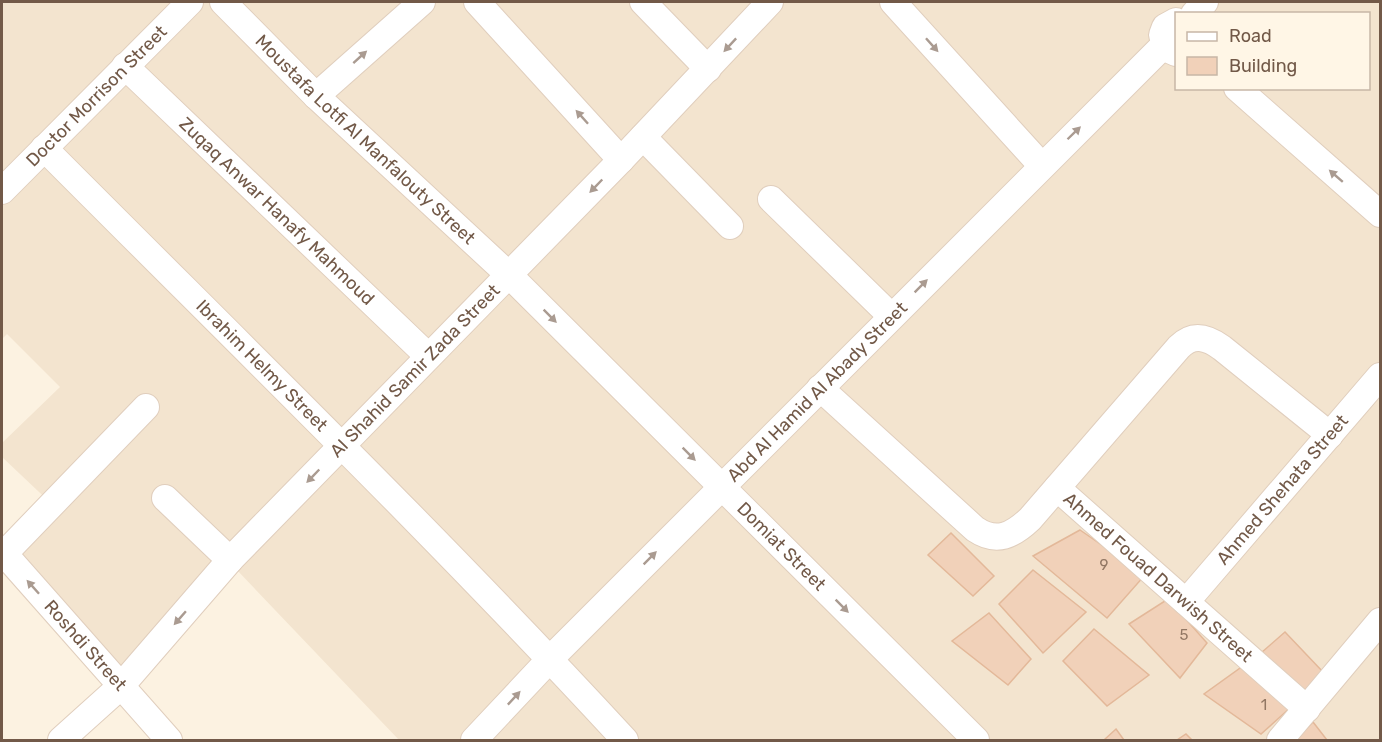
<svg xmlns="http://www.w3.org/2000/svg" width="1382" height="742" font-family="Rubik,sans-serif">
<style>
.residential{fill:#f3e4cf;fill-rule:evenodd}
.building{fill:#f1d1b9;stroke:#e3b899;stroke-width:1.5}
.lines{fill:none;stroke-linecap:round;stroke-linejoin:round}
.street-casing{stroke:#e0cebd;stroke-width:28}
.street{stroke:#fff;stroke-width:26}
.oneway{fill:#aa9b91}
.labels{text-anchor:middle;stroke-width:4.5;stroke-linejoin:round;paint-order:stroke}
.number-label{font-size:15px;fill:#927764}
.street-label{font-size:18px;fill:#725948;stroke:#fff6e6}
</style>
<rect width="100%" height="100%" fill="#fcf2e1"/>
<path class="residential" d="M2,2H1380V740H399L236,569L127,687L11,557L57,509L2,457V443L60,387L7,334L2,339ZM1176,14H1368V88H1176Z"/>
<path class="building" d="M1080,530L1145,575L1107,618L1033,556Z
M951,533L994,576L973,596L928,555Z
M1033,570L1086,612L1043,653L999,604Z
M1168,599L1207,643L1180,678L1129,624Z
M989,613L1031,659L1008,685L952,641Z
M1094,629L1149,675L1107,706L1063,661Z
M1285,632L1323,672L1304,691L1261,653Z
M1243,666L1290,708L1261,734L1204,694Z
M1313,722L1327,740H1295Z
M1116,729L1124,740H1104Z
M1186,734L1192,740H1177Z"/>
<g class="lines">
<g class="street-casing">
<g id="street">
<path id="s1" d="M223,2L316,96L509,275L976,740"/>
<path d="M477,2L621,160"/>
<path d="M643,2L708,69"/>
<path d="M893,2L1041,165"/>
<path d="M1194,14L1205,2"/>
<path d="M1176,53L1167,49L1162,35L1165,27L1176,21"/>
<path id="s2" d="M125,66L428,356"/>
<path d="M1237,88L1380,214"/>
<path d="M316,96L422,2"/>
<path d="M643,137L730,226"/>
<path id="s3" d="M44,148C239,344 438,537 625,740"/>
<path id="s4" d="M2,191L190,2"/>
<path d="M771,199L891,316"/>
<path d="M820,388L975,529C997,544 1013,535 1030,519L1179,347C1193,333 1207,337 1222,348L1330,435"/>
<path id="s5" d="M1057,488L1307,709"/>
<path d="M165,498L230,560"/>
<path id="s6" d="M2,551L169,740"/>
<path d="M4,554L146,407"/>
<path id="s7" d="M1186,602L1380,376"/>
<path id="s8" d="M61,740L121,686L230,560L621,160L770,2"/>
<path id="s9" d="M474,740L550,659L1164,45"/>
<path d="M1280,740L1380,621"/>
</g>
</g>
<use href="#street" class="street"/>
</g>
<defs><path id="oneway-solid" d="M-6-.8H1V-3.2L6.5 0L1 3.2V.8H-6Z" transform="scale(1.5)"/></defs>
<g class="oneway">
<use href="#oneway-solid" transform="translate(730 45) rotate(133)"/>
<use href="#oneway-solid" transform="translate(932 45) rotate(48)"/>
<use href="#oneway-solid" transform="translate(360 57) rotate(-42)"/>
<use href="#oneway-solid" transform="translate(582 117) rotate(-132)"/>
<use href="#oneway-solid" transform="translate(1074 133) rotate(-44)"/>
<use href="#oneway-solid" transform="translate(1336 176) rotate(-139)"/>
<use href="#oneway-solid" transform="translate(596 186) rotate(134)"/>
<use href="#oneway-solid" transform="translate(921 286) rotate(-45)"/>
<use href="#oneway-solid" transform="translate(550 316) rotate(45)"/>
<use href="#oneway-solid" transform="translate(689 454) rotate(45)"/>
<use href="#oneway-solid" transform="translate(313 476) rotate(134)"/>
<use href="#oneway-solid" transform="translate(650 558) rotate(-45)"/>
<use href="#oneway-solid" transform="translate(33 587) rotate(-132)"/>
<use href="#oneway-solid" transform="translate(842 606) rotate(45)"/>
<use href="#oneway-solid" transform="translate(180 618) rotate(131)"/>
<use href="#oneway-solid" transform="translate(514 698) rotate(-47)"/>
</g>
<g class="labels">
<g class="number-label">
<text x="1104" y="570">9</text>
<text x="1184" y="640">5</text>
<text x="1264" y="710">1</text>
</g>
<g class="street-label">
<text dy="6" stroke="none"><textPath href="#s4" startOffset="134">Doctor Morrison Street</textPath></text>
<text dy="6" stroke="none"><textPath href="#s1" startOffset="198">Moustafa Lotfi Al Manfalouty Street</textPath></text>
<text dy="6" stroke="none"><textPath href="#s2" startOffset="210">Zuqaq Anwar Hanafy Mahmoud</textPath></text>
<text dy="6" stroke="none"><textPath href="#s3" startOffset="308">Ibrahim Helmy Street</textPath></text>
<text dy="6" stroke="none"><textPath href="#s8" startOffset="512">Al Shahid Samir Zada Street</textPath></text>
<text dy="6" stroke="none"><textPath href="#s9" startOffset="489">Abd Al Hamid Al Abady Street</textPath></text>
<text dy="6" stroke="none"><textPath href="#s7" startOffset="148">Ahmed Shehata Street</textPath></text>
<text dy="6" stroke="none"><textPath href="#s1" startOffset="780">Domiat Street</textPath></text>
<text dy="6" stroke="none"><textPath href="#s5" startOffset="135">Ahmed Fouad Darwish Street</textPath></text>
<text dy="6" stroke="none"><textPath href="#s6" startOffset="126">Roshdi Street</textPath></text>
</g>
</g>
<rect width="1382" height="742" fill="none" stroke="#725948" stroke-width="6"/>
<rect x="1175" y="12" width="195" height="78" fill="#fff6e6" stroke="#c7b7a7" stroke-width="1.5"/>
<rect x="1187" y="32" width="30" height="9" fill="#ffffff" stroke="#c7b7a7" stroke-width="1.5"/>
<text x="1229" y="42" font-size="18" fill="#725948">Road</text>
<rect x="1187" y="57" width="30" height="18" fill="#f1d1b9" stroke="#c7b7a7" stroke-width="1.5"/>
<text x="1229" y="72" font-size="18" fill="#725948">Building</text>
</svg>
